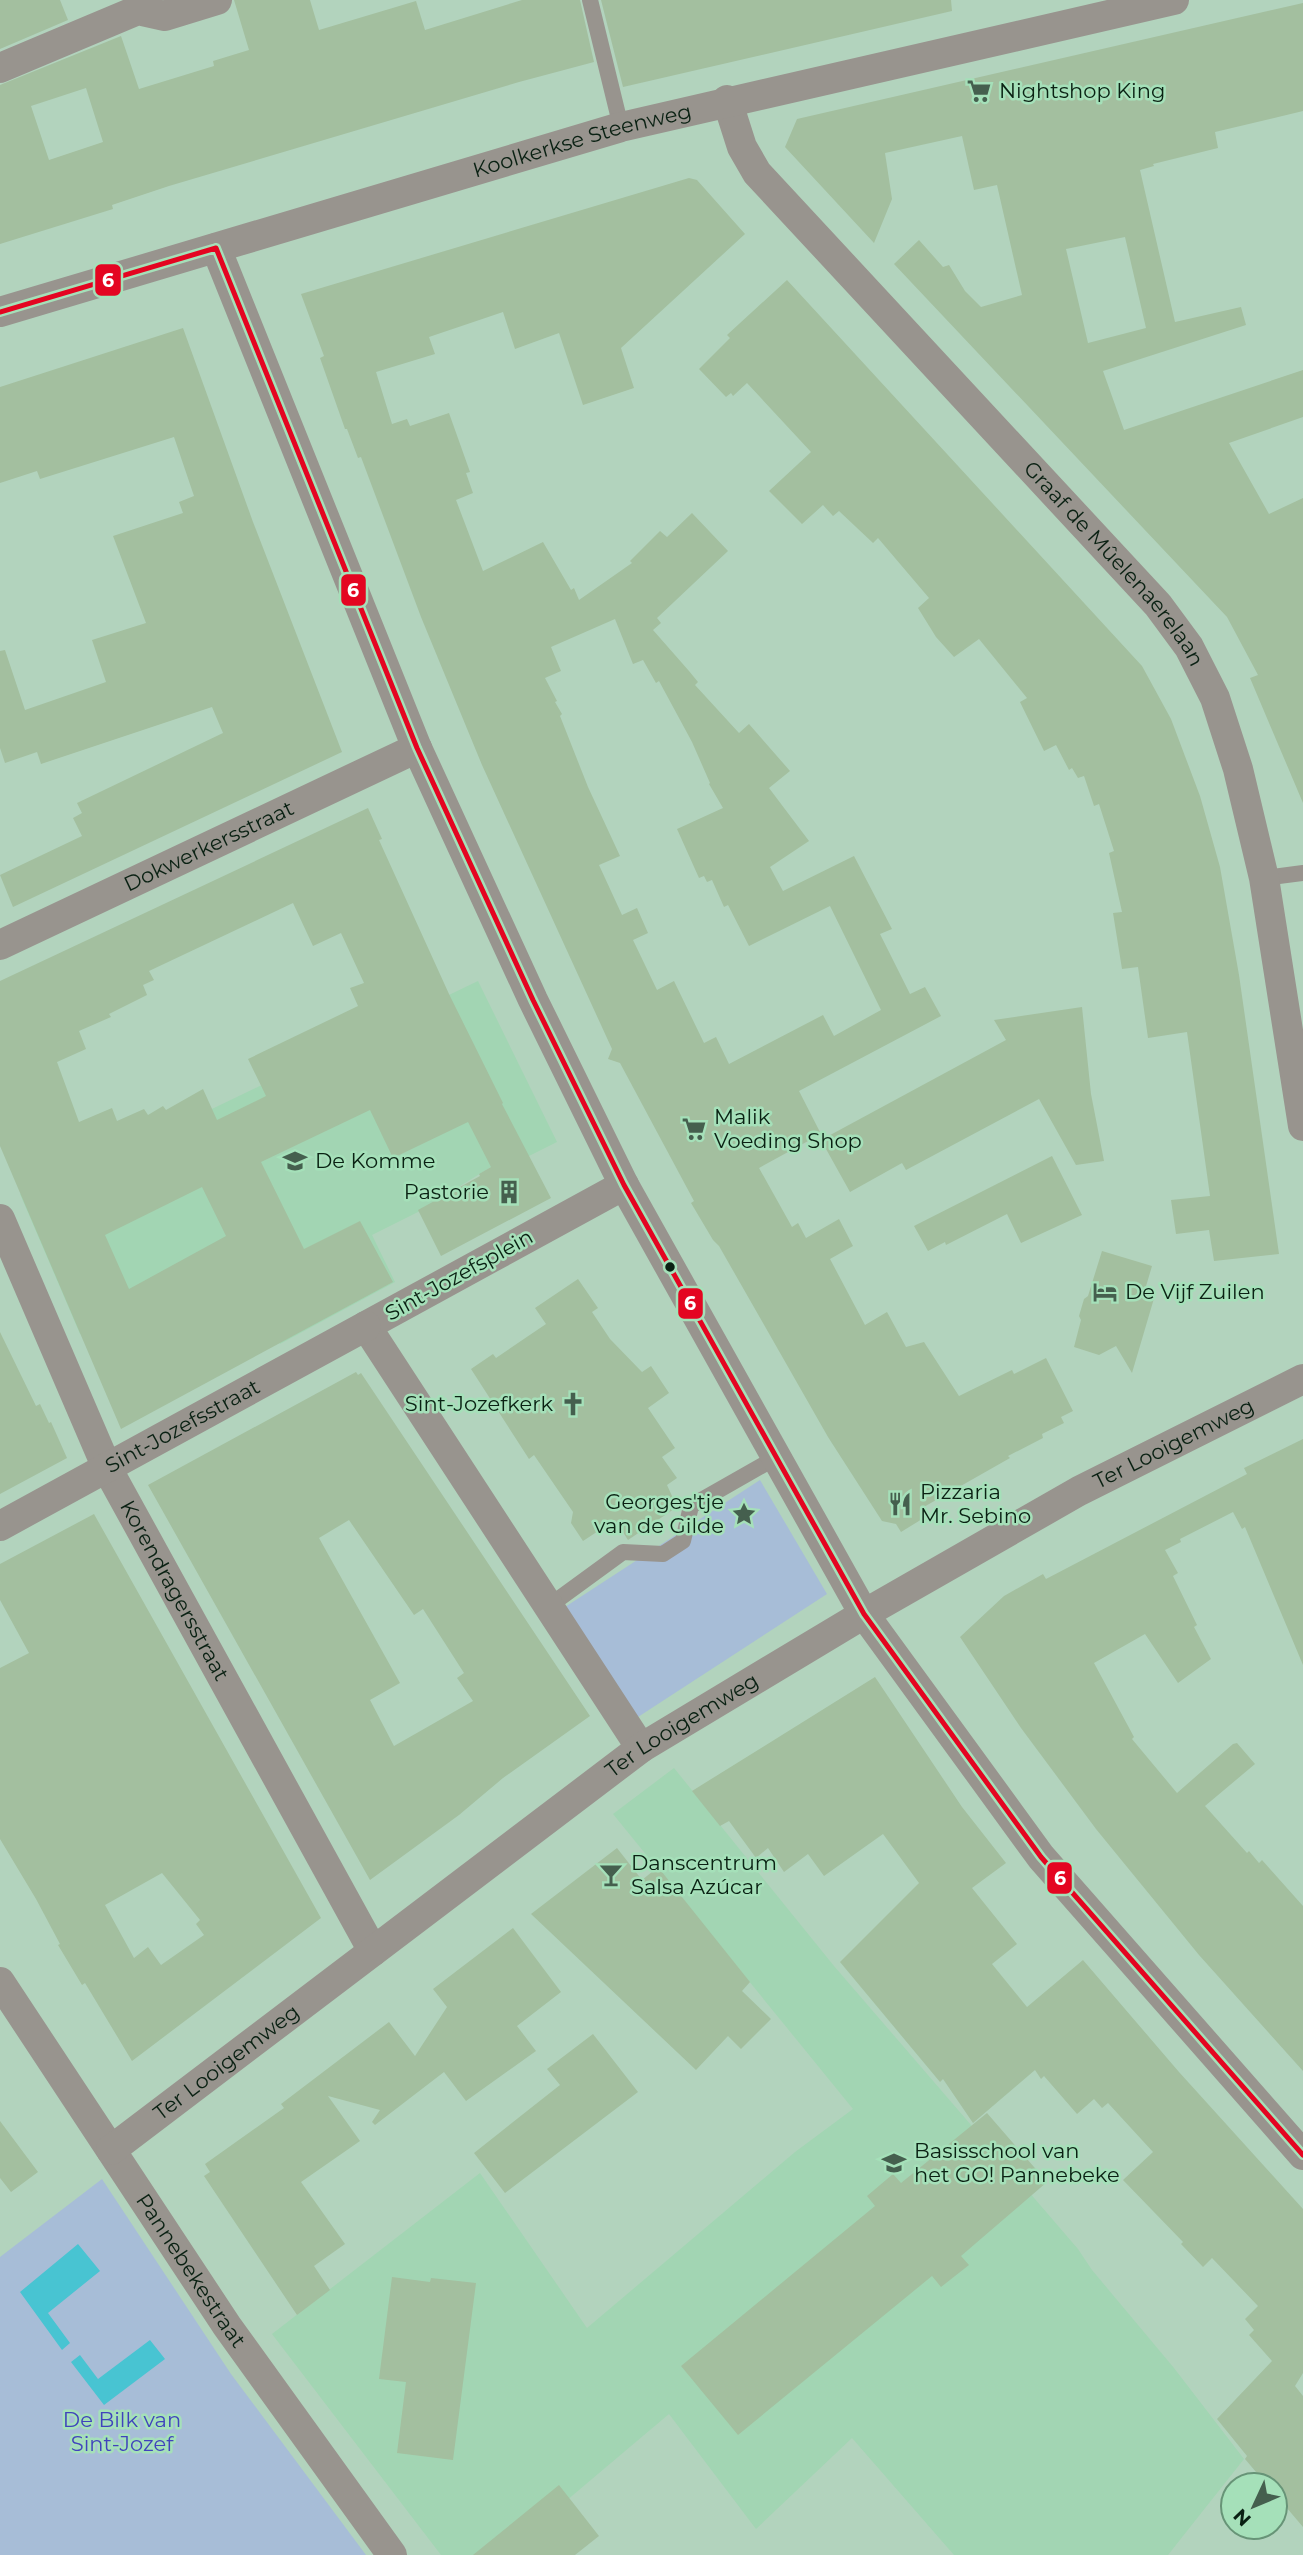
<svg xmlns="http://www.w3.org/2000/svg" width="1303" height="2555" font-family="Montserrat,sans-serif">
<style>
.built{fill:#a2d5b3}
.green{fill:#a7bdd7}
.water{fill:#48c4d2}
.building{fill:#a3bf9f;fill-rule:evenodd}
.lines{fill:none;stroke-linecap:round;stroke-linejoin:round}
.lane{stroke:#98948e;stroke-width:16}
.street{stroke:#98948e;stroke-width:30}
.bus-1-casing{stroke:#a5e0b9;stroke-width:10}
.bus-1{stroke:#e40521;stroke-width:5}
.bus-dot{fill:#0a2113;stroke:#a5e0b9;stroke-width:2.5}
.labels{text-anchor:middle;stroke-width:5;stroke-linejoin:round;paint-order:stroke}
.poi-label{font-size:21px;fill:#0a2113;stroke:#a5e0b9;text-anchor:start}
.street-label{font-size:21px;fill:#0a2113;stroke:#a5e0b9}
.park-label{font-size:21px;fill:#4043bd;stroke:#a5e0b9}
.line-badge{stroke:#a5e0b9;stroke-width:2.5}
.badge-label{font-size:19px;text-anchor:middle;font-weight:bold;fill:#fff}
</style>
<rect width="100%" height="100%" fill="#b2d3bd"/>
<path class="built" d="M478,981L557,1142L529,1156L494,1165L420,1211L372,1235L395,1282L280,1344L234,1253L80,1334L20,1194L162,1133Z
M674,1768L834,1966L1078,2249L1092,2270L1174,2368L1244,2459L1168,2555H954L852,2438L756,2529L669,2414L502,2555H441L272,2334L480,2173L587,2328L795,2152L853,2109L613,1814Z"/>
<path class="green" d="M760,1480L827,1594L638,1717L565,1607Z
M102,2179L231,2374L366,2555H0V2257Z"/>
<path class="water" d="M78,2244L100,2271L48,2313L70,2343L62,2350L20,2292Z
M150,2340L165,2359L104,2405L71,2362L80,2355L98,2379Z"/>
<path class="building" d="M0,0H60L68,20L0,49Z
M234,0H310L319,30L416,1L425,30L522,0H580L594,62L519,82L169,186L112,205L113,209L0,244V85L121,36L139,89L214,66L213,61L249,50ZM86,88L103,142L49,160L31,106Z
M601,0H951L952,11L623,87Z
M1303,3V111L1215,132L1218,148L1153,164L1154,166L1140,170L1175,322L1241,307L1246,325L1103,371L1124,430L1303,370V417L1229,443L1269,514L1303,498V803L1250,678L1258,675L1227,617L894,264L919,240L943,267L949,265L965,291L981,307L1022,295L997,185L974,190L962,136L885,153L892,199L874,243L785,147L797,119ZM1125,237L1146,328L1088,343L1066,249Z
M689,178L697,180L745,234L621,348L634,388L583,405L559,333L515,349L503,312L429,337L435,354L376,372L392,424L407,419L410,426L449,413L470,472L466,473L473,493L456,500L483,571L543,542L571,590L574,588L579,600L632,563L630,561L660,531L667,537L692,513L728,551L657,618L661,623L653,630L689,671L698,682L695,685L739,733L749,724L790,771L769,788L809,841L770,867L783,891L854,856L892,929L880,934L910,994L925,987L941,1016L799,1091L821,1134L759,1168L792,1227L798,1223L806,1238L839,1219L853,1246L830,1259L865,1325L887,1312L906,1347L924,1342L959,1396L1012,1370L1014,1374L1046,1358L1073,1411L1061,1417L1064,1423L1042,1434L1043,1438L1008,1456L1010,1458L922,1508L927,1516L901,1532L896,1524L882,1521L828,1437L719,1246L713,1240L691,1203L694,1201L620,1063L608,1059L612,1049L482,765L421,617L361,457L358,458L347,429H345L320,358L324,356L301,294ZM615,619L633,664L643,660L656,683L659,681L692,742L710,783L709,784L723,808L677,829L699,878L704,876L707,882L712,880L724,907L728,905L749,946L830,906L881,1010L834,1036L823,1015L729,1064L716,1037L704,1043L674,981L657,990L633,940L648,933L637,908L622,915L599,865L620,856L588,787L560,716L562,714L555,702L557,701L545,678L561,671L551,647Z
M787,280L1142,666L1171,719L1200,796L1220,867L1239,975L1279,1254L1214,1261L1209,1230L1176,1234L1171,1200L1210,1196L1187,1032L1148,1038L1138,967L1122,969L1113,913L1122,912L1109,853L1114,851L1099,804L1094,806L1084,776L1078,778L1072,768L1069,770L1056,745L1044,751L1020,702L1027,698L979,639L954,657L936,637L918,608L929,598L878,538L873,543L839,511L833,516L823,505L802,524L769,491L811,452L747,383L733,396L731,393L726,397L699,369L730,338L727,335Z
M183,328L253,522L342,752L13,907L0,875L82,836L73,818L82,813L77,803L223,733L212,707L41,764L37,752L5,763L0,748V651L5,650L25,710L106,682L92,640L146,623L113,536L183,513L179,502L194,496L174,437L40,479L37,471L0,483V387Z
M368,808L382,839L379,840L449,994L503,1103L502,1104L551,1198L441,1256L418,1210L480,1176L479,1174L491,1167L468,1122L393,1158L370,1110L261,1162L304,1249L360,1221L393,1282L121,1429L0,1146V981ZM293,903L313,946L341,933L364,983L350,988L358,1006L248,1059L266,1096L217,1120L203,1089L166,1110L163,1106L148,1115L144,1109L117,1121L112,1108L79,1122L57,1062L86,1049L79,1031L111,1017L109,1014L147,995L143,985L154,980L149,971ZM202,1187L226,1236L129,1289L105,1235Z
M1082,1007L1091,1094L1104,1161L1076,1165L1039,1099L906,1170L902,1163L850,1192L821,1140L1006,1040L994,1020Z
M1052,1156L1082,1215L1021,1243L1007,1214L946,1245L945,1242L928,1251L914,1226Z
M1102,1251L1152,1266L1144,1293L1155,1295L1132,1373L1116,1346L1099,1355L1074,1347L1081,1320L1079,1316L1084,1299L1088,1296Z
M578,1279L598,1308L592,1312L610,1339L642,1372L651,1366L669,1393L648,1408L675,1448L662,1457L677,1478L667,1485L677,1507L628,1540L615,1520L583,1541L571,1523L573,1512L534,1455L529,1459L471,1369L493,1354L496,1358L546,1324L535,1308Z
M0,1332L36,1406L40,1404L49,1423L51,1422L67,1458L0,1494Z
M356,1372L358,1375L361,1373L590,1716L503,1778L459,1815L370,1880L148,1485ZM349,1520L414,1615L423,1609L464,1673L457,1678L473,1701L394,1746L370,1700L400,1683L319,1538Z
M1303,1439V1665L1245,1527L1242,1529L1233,1512L1180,1539L1181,1542L1165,1550L1178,1573L1173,1576L1197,1625L1194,1627L1211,1659L1178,1683L1145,1634L1094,1663L1134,1737L1132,1739L1177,1793L1233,1744L1237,1743L1255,1764L1205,1806L1247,1853L1249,1851L1259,1863L1262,1860L1303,1906V2071L1199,1955L1096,1829L1021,1728L960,1637L1004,1596L1043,1574L1046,1579L1247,1474L1244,1468Z
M94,1514L321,1918L132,2061L85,1983L82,1985L58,1945L60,1944L36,1899L0,1839V1668L29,1653L0,1600V1564ZM162,1873L200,1920L196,1924L204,1935L161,1965L148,1947L134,1958L105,1905Z
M875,1677L962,1807L1006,1863L972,1888L1017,1944L992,1964L1027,2007L1083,1960L1179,2072L1303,2209V2373L1295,2386L1303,2396V2527L1275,2494V2485H1267L1245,2459L1247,2456L1217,2419L1272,2361L1249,2335L1254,2330L1245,2319L1258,2306L1212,2258L1203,2267L1181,2244L1183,2242L1123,2180L1153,2152L1108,2103L1102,2108L1094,2099L1077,2114L1044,2076L1041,2079L1035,2070L973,2123L943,2079L940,2082L840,1962L919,1883L883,1834L824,1876L808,1854L784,1872L768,1848L756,1858L729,1821L720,1826L692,1791Z
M617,1848L642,1880L658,1867L750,1982L742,1991L771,2019L741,2049L728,2036L696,2070L531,1914Z
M513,1928L561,1992L517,2026L536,2051L466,2101L444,2072L375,2125L372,2122L380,2110L328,2096L360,2141L301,2182L345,2244L314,2266L330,2290L297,2315L204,2176L210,2172L205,2164L284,2108L281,2104L389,2022L415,2056L447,2007L433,1989Z
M593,2034L638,2092L505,2193L474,2153L560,2085L547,2069Z
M987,2113L1047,2182L961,2256L969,2265L941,2287L932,2276L738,2435L681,2366L875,2206L867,2196L893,2174L901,2183Z
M0,2121L38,2172L11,2192L0,2178Z
M392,2277L430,2282L431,2278L476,2283L453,2460L397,2453L406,2382L379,2379Z
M559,2485L599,2536L575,2555H473Z"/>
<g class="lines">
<path class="lane" d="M590,0L621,127
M1264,878L1303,873
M549,1606L623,1552L663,1554L683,1541L691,1506L777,1457"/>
<g class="street">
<path d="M0,68L138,10L165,16L217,0"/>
<path id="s1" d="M727,100L742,147L757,173L1158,605L1189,647L1215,698L1238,769L1264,878L1303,1126"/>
<path d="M216,248L417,748L533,1000L624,1185L864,1614L1041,1857L1303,2155"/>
<path id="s2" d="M0,312L621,127L1174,0"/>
<path id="s3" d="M0,945L417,748"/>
<path d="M624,1185L366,1326L641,1748"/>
<path id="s4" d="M0,1219L107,1468L373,1951"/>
<path id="s5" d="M0,1526L366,1326"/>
<path id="s6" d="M0,1982L227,2326L392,2555"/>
<path id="s7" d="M111,2150L641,1748L864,1614L1079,1491L1303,1379"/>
</g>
<g class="bus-1-casing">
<path id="bus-1" d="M216,248L417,748L533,1000L624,1185L864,1614L1041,1857L1303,2155
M0,312L216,248"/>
</g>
<use href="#bus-1" class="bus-1"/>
</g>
<defs>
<g id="supermarket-bare" transform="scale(1.89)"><path d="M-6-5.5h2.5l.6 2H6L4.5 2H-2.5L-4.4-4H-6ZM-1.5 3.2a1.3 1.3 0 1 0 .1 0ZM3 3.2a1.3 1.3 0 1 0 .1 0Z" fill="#455f4e" stroke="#a5e0b9" stroke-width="2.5" paint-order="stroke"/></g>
<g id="school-bare" transform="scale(1.89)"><path d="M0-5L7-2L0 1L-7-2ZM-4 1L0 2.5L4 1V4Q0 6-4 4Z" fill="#455f4e" stroke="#a5e0b9" stroke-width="2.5" paint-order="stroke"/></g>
<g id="building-bare" transform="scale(1.89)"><path d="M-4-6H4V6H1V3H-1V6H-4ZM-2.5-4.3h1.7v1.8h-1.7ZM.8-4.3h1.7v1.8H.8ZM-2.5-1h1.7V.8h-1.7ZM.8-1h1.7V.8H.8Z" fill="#455f4e" stroke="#a5e0b9" stroke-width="2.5" paint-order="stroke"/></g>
<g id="hotel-bare" transform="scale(1.89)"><path d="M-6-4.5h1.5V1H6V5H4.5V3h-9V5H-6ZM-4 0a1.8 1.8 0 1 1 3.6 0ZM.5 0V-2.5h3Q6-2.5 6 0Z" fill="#455f4e" stroke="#a5e0b9" stroke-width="2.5" paint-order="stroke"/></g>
<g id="church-bare" transform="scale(1.89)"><path d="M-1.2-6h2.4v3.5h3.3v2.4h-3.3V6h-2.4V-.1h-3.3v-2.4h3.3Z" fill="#455f4e" stroke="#a5e0b9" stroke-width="2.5" paint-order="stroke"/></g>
<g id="restaurant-bare" transform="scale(1.89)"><path d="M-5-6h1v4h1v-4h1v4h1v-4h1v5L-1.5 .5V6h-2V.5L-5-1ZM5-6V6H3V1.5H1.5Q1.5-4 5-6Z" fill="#455f4e" stroke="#a5e0b9" stroke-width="2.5" paint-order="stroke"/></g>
<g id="sight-bare" transform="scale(1.89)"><path d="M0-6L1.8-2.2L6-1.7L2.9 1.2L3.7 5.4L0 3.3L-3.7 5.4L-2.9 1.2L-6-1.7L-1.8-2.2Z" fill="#455f4e" stroke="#a5e0b9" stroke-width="2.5" paint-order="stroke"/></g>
<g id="bar-bare" transform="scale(1.89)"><path d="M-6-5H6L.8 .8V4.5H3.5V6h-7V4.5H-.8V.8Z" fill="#455f4e" stroke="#a5e0b9" stroke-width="2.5" paint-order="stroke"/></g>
</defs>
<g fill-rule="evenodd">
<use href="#supermarket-bare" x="979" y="91"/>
<use href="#supermarket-bare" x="694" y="1129"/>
<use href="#school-bare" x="295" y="1161"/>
<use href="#building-bare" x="509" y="1192"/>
<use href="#hotel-bare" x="1105" y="1292"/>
<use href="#church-bare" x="573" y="1404"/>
<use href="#restaurant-bare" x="900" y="1504"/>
<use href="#sight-bare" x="744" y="1514"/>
<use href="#bar-bare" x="611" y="1875"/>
<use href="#school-bare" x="894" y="2163"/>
</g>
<circle class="bus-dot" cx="670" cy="1267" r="6"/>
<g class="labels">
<g class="poi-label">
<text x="999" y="98">Nightshop King</text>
<text x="714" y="1124">Malik<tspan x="714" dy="24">Voeding Shop</tspan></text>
<text x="315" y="1168">De Komme</text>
<text x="489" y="1199" text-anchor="end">Pastorie</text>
<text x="1125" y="1299">De Vijf Zuilen</text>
<text x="553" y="1411" text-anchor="end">Sint-Jozefkerk</text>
<text x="920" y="1499">Pizzaria<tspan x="920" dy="24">Mr. Sebino</tspan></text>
<text x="724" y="1509" text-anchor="end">Georges'tje<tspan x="724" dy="24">van de Gilde</tspan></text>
<text x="631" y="1870">Danscentrum<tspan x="631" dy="24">Salsa Azúcar</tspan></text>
<text x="914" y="2158">Basisschool van<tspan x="914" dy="24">het GO! Pannebeke</tspan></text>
</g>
<g class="street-label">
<text dy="7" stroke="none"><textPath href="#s2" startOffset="607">Koolkerkse Steenweg</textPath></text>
<text dy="7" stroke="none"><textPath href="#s1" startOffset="609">Graaf de Mûelenaerelaan</textPath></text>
<text dy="7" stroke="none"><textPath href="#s3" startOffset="231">Dokwerkersstraat</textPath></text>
<text transform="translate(459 1275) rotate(-29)" y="7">Sint-Jozefsplein</text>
<text dy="7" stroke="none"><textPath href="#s5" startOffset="208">Sint-Jozefsstraat</textPath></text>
<text dy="7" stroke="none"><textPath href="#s7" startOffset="1279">Ter Looigemweg</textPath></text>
<text dy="7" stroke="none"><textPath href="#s4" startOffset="411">Korendragersstraat</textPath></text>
<text dy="7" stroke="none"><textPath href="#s7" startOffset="712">Ter Looigemweg</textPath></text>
<text dy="7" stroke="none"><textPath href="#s7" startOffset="145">Ter Looigemweg</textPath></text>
<text dy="7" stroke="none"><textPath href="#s6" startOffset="346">Pannebekestraat</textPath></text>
</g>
<g class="park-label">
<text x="122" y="2427">De Bilk van<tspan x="122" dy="24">Sint-Jozef</tspan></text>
</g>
</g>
<g class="line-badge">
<rect x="94" y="263" width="28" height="34" rx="7" fill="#e40521"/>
<rect x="340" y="573" width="27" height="34" rx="7" fill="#e40521"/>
<rect x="677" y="1287" width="27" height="33" rx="7" fill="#e40521"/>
<rect x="1046" y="1861" width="27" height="34" rx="7" fill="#e40521"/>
</g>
<g class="badge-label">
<text x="108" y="287">6</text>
<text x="353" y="597">6</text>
<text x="690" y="1310">6</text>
<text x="1060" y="1885">6</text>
</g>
<g transform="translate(1254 2506) rotate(226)"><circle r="33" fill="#a5e0b9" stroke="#679477" stroke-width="2"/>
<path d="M0-5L12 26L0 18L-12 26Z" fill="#455f4e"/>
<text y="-10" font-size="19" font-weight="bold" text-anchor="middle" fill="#0a2113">N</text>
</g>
</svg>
